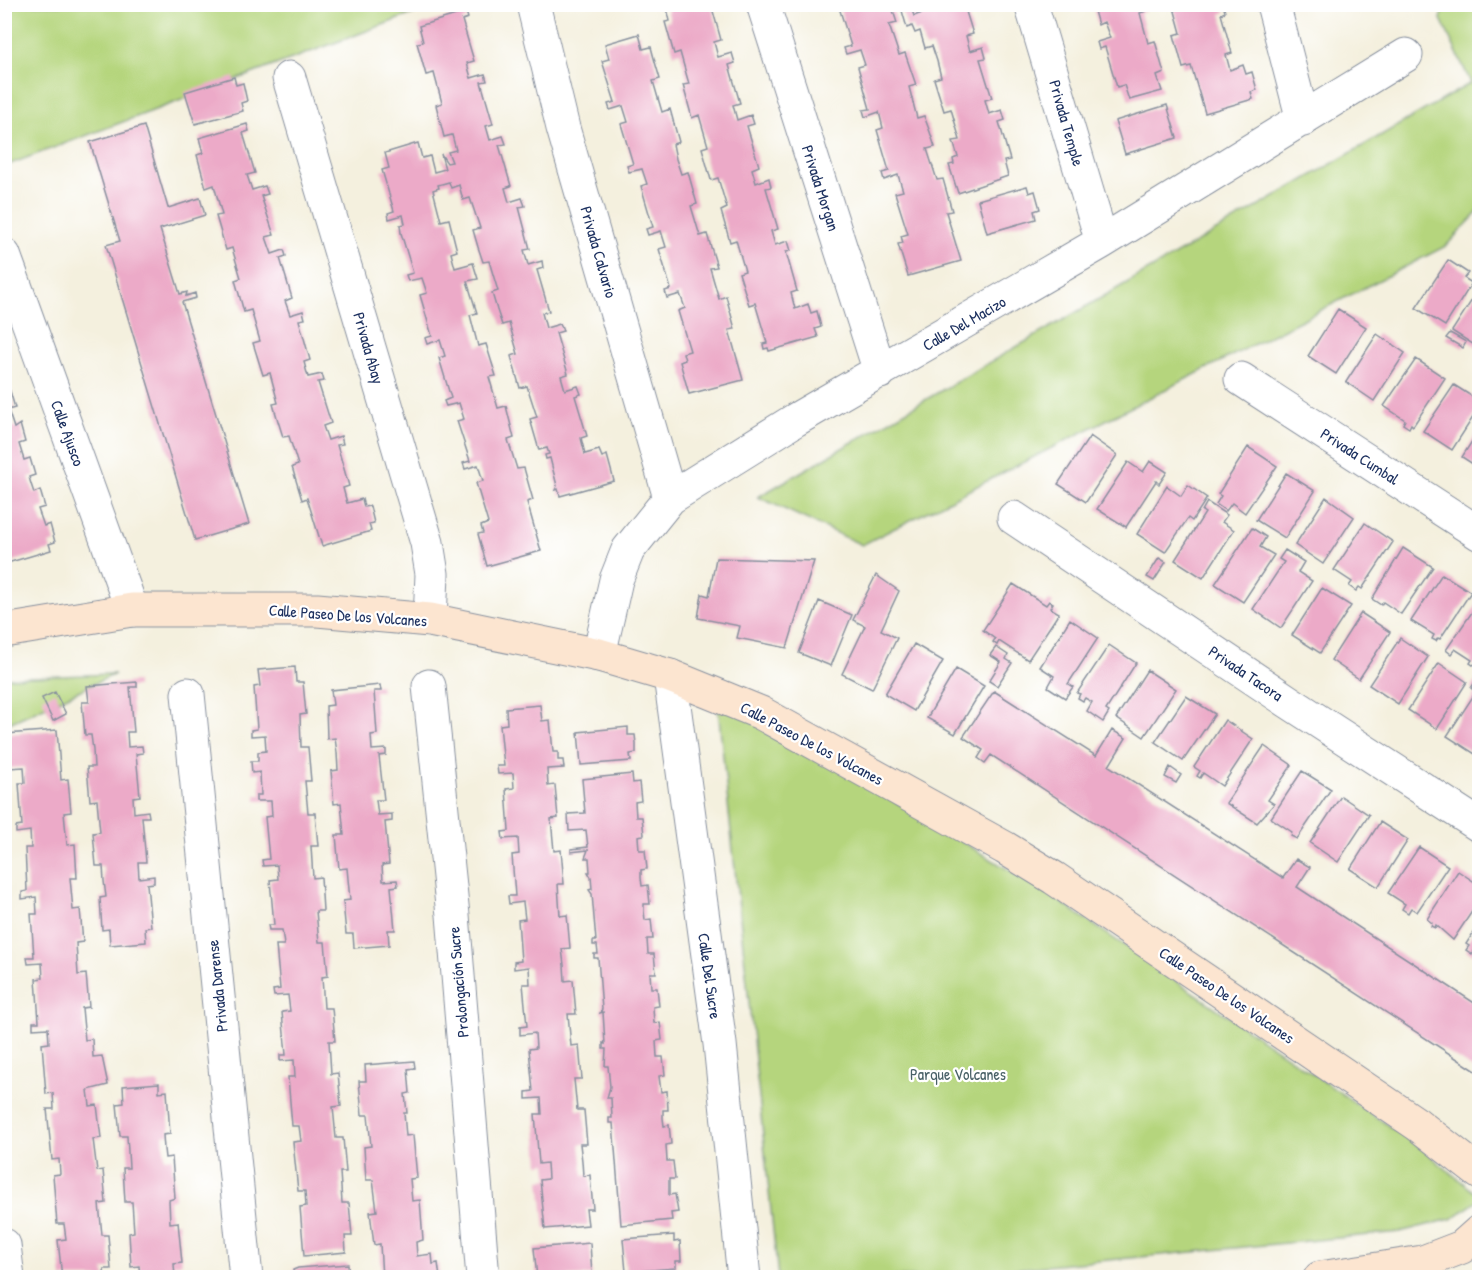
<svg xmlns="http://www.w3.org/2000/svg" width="1484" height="1282" font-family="'Patrick Hand',sans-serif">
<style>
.green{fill:#b5d57d;stroke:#68826e;stroke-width:1.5}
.building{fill:#ecaac8}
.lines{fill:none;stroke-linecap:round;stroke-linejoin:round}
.street-casing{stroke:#88909e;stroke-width:35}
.secondary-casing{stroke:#88909e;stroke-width:35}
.street{stroke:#fff;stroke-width:33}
.secondary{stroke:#fce5d0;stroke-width:33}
.labels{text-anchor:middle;stroke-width:4.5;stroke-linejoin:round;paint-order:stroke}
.street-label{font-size:16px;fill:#1b2f5e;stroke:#fff}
.park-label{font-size:16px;fill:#496167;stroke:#fff}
</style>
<rect width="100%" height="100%" fill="#fff"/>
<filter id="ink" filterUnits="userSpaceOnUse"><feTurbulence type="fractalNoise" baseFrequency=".0167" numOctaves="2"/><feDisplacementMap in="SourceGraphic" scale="12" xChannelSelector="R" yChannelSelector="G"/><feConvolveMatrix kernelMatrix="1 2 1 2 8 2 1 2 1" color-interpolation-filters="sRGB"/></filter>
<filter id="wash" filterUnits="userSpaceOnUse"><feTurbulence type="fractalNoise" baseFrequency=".008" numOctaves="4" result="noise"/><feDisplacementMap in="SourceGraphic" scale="24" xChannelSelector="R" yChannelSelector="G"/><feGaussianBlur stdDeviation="1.35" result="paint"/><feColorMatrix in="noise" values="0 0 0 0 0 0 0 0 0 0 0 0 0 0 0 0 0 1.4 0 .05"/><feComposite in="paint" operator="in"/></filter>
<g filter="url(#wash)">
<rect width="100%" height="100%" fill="#f4f0de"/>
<path class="green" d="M20,5H426L412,14L5,166V11Z
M1443,5H1480L1479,211L1446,246L862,545L758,497L1471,83L1441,19Z
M115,674L5,725V678Z
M717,699L756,718L1044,891L1417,1145L1479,1196V1200L1451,1219L1400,1232L932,1277H778Z"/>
<g id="blocks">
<path class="building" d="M666,4H711L721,40L714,42L718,57L732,53L735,63L729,65L740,103L733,105L737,120L751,115L754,124L747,126L759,166L752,169L756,183L769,178L771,187L766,188L778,229L771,231L775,245L788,241L791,251L786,252L797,291L791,293L795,309L808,304L811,313L817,311L821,327L815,329L818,337L769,351L768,348L764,349L763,344L767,343L755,303L749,305L739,273L745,271L736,240L730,242L721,211L727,208L718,178L711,180L702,148L708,146L699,115L692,118L683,85L689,84L680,52L674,54L665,22L670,21Z
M838,4H891L897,23L889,25L899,55L905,53L916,85L909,87L917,118L924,116L930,132L935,147L927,149L937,180L943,179L952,211L946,212L961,261L908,276L898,244L903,243L901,236L908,234L895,193L903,191L898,175L884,180L882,173L889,171L877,130L883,128L879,112L865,117L863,110L870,109L858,67L865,65L860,50L846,54L844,48L851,46Z
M900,4H910L914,16L922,13L919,5H964L973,34L966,36L970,51L983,47L986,58L980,59L992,98L985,100L989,114L1002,110L1005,120L999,122L1010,160L1004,161L1008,176L958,193L949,165L954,164L953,159L958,157L953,141L960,140L951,109L944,111L934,79L941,77L937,61L932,46L925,48L920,31L915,33L912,26L907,28Z
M1092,4H1144L1146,11L1140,13L1148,43L1155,41L1164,73L1157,76L1162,91L1129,100L1124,85L1117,87L1105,47L1099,49L1097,42L1110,38L1104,22L1098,25Z
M1173,4H1209L1210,8L1223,4L1225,12L1221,14L1232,53L1226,55L1230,70L1243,65L1246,74L1252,72L1257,90L1251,92L1253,99L1205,113L1191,66L1183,68L1174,35L1181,33Z
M466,12L468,18L462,20L474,61L467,63L471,78L485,74L487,81L481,82L493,124L486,126L490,140L503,136L506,144L499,145L511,186L505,188L509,202L522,198L525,206L519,207L530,249L524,250L528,265L542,261L543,268L537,270L549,311L542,313L546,328L560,324L563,331L556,333L568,374L561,376L565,390L578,386L581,394L575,396L587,436L581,438L585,454L599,450L602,457L607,455L614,481L560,496L558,489L555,490L557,486L550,458L546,459L545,455L549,454L547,448L539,450L530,419L537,417L527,386L520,388L511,356L518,354L509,323L502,325L497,310L492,293L498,291L489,261L483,262L478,247L473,230L480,228L470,198L463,200L459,185L451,188L449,182L438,185L439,188L433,190L441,221L449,219L457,251L451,253L455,268L473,263L478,279L467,281L477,313L470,315L478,346L486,344L496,376L489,377L498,408L506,406L514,438L508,440L517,469L524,468L533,500L527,502L541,551L487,566L478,534L483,533L481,526L488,523L476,483L483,481L478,465L465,469L463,463L470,461L457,421L464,419L459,403L446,406L444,401L451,398L439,358L445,356L440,340L427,344L425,338L432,336L420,295L427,293L422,278L408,281L406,275L413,273L401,233L400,225L405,224L403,215L389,219L388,213L394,211L382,170L389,168L385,153L418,143L422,158L430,156L434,172L445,169L441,154L447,163L452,162L448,152L456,150L452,135L444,137L436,105L442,103L434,73L426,75L417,43L423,42L419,26Z
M639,34L643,49L651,47L655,62L660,79L653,81L662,112L670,109L679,142L673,144L676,159L681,174L688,172L697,204L691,206L700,236L707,234L717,267L710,268L719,299L726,296L735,329L729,330L743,380L689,394L680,362L685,360L683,353L690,351L678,311L685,308L680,294L667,298L665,291L671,289L659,249L666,247L661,231L648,235L646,229L653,227L641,186L647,184L642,169L629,172L627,166L633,164L621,124L628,122L623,106L610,110L608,104L615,102L602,61L609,59L605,44Z
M234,77L236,85L243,83L247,101L241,103L243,111L195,124L185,92Z
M1167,105L1177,138L1125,154L1115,121Z
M247,124L249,131L243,133L255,173L247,175L252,190L265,186L268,194L261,196L274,235L266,237L272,254L284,250L286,256L280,258L292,298L285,301L290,315L303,311L305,319L299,320L310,360L304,362L308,377L322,374L324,381L318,382L331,423L323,426L328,440L341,436L343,444L337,445L349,486L343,488L347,503L362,499L364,507L370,506L374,523L369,524L371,531L322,546L307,498L302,500L292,467L298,465L289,436L283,437L278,421L273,404L278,403L270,373L263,375L253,343L260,341L251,310L244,312L235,280L241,278L232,248L226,250L216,216L222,215L214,185L206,188L197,155L203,153L199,138Z
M144,126L168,208L200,198L205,215L160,229L180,294L187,292L186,296L195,293L196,298L182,302L249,524L195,540L106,245L120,241L90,142Z
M1027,186L1029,193L1035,191L1040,209L1034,211L1036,219L987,233L978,200Z
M1448,260L1468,273L1464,278L1472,283L1445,326L1416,308Z
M1479,289V348L1452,331Z
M1338,309L1366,327L1336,374L1308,356Z
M1450,333L1466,342L1463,348L1446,338Z
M1377,334L1405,353L1374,401L1346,382Z
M1416,359L1445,378L1413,426L1411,424L1409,428L1403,424L1405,420L1384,406Z
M1454,385L1479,401V408L1452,450L1423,431Z
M10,391L15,408L8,410L14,428L20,424L25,442L19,444L24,460L30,458L35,475L29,477L31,484L34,493L40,490L45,507L38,509L44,526L50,524L55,542L49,544L51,550L4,564V394Z
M1479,430V468L1462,457Z
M1090,436L1117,455L1086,502L1058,484Z
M1248,447L1277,466L1245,513L1232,503L1226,511L1216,504L1221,496L1218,494Z
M1150,461L1167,472L1159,484L1156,481L1126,527L1097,509L1128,462L1143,472Z
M1286,473L1315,491L1285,538L1256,520Z
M1188,485L1207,498L1192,521L1188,518L1165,552L1137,534L1167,486L1181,496Z
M1326,497L1354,517L1323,564L1295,545Z
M1207,502L1227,515L1222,522L1234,530L1203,578L1175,560L1205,513L1202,511Z
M1365,523L1393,542L1362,589L1359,587L1356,591L1349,586L1352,582L1334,570Z
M1252,528L1266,537L1260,547L1274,555L1243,602L1215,584Z
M1403,548L1433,567L1401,614L1383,602L1381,605L1372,599Z
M1285,550L1304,562L1298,572L1312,581L1281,628L1253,609L1284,562L1279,559Z
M716,558L814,561L787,648L737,638L740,626L698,618L702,594L709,596Z
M1159,558L1166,562L1154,581L1147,577Z
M1442,574L1471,592L1440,639L1438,638L1436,641L1432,639L1434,635L1411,621Z
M876,575L899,591L881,630L897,638L872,689L842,674L865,626L853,620Z
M1013,584L1046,605L1049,601L1053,603L1050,608L1059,613L1028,660L999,641L997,645L993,642L995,639L983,630Z
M1322,588L1351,606L1320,653L1292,635Z
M819,601L852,615L831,666L799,653Z
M1479,602V665L1476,663L1473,665L1470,663L1472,660L1455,649L1451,654L1446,650Z
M1361,613L1390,632L1359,679L1331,660Z
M1070,619L1098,638L1068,684L1073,687L1065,698L1048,687L1054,676L1040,667Z
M1400,638L1428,657L1398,704L1369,685Z
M914,644L943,661L914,711L885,694Z
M1109,645L1136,663L1106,710L1109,712L1103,722L1087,711L1092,702L1085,698L1083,701L1078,698L1080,694L1077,693Z
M996,647L1008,655L1006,659L1012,663L997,686L989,681L1001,662L990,655Z
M1439,663L1467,682L1437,729L1408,710Z
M295,667L296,682H303L306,714L300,715L301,747H308L311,781H305L308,813H315L318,846H311L313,878L321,877L323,911H316L319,942H325L328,976L322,977L324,1008H332L335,1041H329L331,1074L338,1073L341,1106L333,1107L336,1138H343L346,1172H340L341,1187L342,1203H349L352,1236H345L346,1252L304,1256L300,1207L306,1206L305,1191H298L293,1142L301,1141L299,1126H292L288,1077H295L294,1060L280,1061V1055H286L282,1012L290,1011L288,995L274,996L273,990L280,989L276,945H284L282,930H269L268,925H274L270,880L278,879L277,865L263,866L262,860L269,859L265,817L272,816L271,801H256V795H261L260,772L252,773L251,761H258V752L266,751L265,735L251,736V730L257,729L254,687L260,686L258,670Z
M956,669L984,686L955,734L927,718Z
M1147,670L1176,689L1144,737L1116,718Z
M1479,676V748L1475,754L1447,736L1476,692L1471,688Z
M137,682V687H130L134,732H127L128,747L142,746L143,753L136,754L140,796L133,797L134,813L148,811L149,817H142L146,862H138L139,878L154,876V883L147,884L151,927L145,928L146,942L110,945L109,929L102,930L100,898L106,897L104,881L103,866H96L93,833L100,832L97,800L90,801L87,767H94L93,750L91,735H85L82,702H89L87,686Z
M380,685L381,691H374L377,734L371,735L372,750L386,749V755L379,756L384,800H376L378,815L392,814V821L385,822L389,864L382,865L383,881L397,880L398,886L391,887L395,930H388L389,945L354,948L353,934H346L343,901L350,900L347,868L339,869L336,835H344L341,803L334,804L331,771L338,770L337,753L335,738L327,739L326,706L333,705L331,690Z
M994,691L1096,756L1112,730L1126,738L1109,766L1283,878L1296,859L1310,867L1297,887L1479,1006V1073L991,755L985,763L978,758L983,750L963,737Z
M55,692L66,714L53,721L42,698Z
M1186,696L1215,714L1183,761L1155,742Z
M540,705L542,721L550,720L553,752H558V760H563L564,768L547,769L548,786L555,785L558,818L551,819L554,851L561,850L564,884H558L560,916L567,915L570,948L562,949L564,965L565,981L573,980L576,1014H568L571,1046L579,1045L582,1079H574L577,1110H584L587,1144H580L582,1161L583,1176L590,1175L593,1209H586L588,1225L545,1229L540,1180L548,1179L547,1163L539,1164L535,1114H542L541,1098L526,1099V1092L533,1091L529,1049L536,1048L535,1033L520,1035V1027L527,1026L523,984H530L529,967L514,969V962L521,961L518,920L525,919L523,902L509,904L508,896H515L512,855L519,854L518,838L503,839L502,832L509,831L506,789L514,788L513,773L498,774L497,766H504L500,725L507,724L506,708Z
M1225,720L1253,739L1222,786L1203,773L1200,778L1197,776L1200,771L1194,767Z
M628,727V735H635L636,744V753L630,754L631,761L581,765L578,732Z
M57,730L61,780L68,779L71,812L64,813L67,845L75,844L77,878H70L73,910L80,909L83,942L76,943L78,975L86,974L89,1007L82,1008L85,1040L92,1039L93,1057L102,1056L108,1085L88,1090L90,1106L97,1105L101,1138L93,1139L97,1171L103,1170L106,1203L99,1204L102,1235H108L111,1269H104L105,1278H62L58,1240L66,1239L64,1224H57L53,1175L60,1174L59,1159L52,1160L47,1109H54L53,1093L46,1094L42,1044L49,1043L48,1028L33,1029V1022H39L36,979L43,978L42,963L28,964L27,957H34L31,914H37L36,897L22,899V892L27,891L25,848H31L30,831L16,833V827L22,826L19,783H25L24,767L9,768L6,734Z
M1264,746L1292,765L1268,800L1274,804L1257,823L1226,803Z
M1170,767L1181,775L1176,783L1165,777Z
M1302,771L1331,789L1297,839L1291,836L1292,832L1271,818Z
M632,774L633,783L639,782L641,801L635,802L636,817H642L644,835L638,836L639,850H645L647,869L641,870V878L642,886L648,885L650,904H644V911L645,920L651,919L653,939H647L648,954H654L656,973H650L651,988H657L659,1006L653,1007L654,1023L660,1022L662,1040L656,1041L657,1057H663L665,1075L659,1076L661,1092L667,1091L668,1110H663V1118L664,1126L669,1125L671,1144L666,1145L667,1161H673L675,1179H669V1195L675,1194L678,1212L671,1213L672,1220L621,1225L613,1123H609V1118H612L611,1098H607L610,1087L608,1066H605L606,1049H603V1043L605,1044L603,1012L600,1013L602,1009L598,958H594V954H598L597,945H593V941H596L592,894L589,890L592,889L591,877L588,872H590L589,858H585L588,850L571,852V849L588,847L586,830L569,831L568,814L585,813L582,779Z
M1341,796L1369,815L1338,862L1310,843Z
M1380,822L1408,840L1378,887L1350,869Z
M1419,847L1448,866L1417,912L1411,908L1408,913L1402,909L1405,904L1388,893Z
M1458,871L1479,885V901L1453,940L1436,925L1435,928L1431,926L1432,923L1427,919Z
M1479,924V953L1475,950L1472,954L1466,950L1469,946L1466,944Z
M414,1061L415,1068L408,1069L410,1093L405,1094L407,1113H404L406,1136L413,1135L417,1178L410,1179L412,1201L420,1200L423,1240L416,1242L417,1256L432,1254L433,1264L438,1263L440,1278H382L380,1244L374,1245L370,1212L377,1211L373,1180H366L364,1147L371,1146L368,1115H362L359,1081H366L365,1065Z
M159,1083V1092L167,1091L170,1134L163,1135L164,1149L165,1158L172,1157L175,1198L169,1200L170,1223L178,1222L182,1263L174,1264L175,1278H140L139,1266L131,1267L129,1233L134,1232L132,1202H125L123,1168H129L127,1136H120L117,1104L124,1103L123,1086Z
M674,1235V1242L680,1241L681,1261H676V1268L626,1272L623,1239Z
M590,1243L592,1275L537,1278L534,1248Z
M348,1264L349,1278H294L293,1270L298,1268Z"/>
</g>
</g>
<g filter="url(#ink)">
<use href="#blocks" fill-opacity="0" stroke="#88909e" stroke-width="1.5"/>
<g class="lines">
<g class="street-casing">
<path id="street" d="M533,4L563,128L670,498
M763,4L880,372
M1031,4L1102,242
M1273,4L1303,120
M289,78L427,543L432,574L430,620
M4,255L132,610
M1241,379L1480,534
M1014,518L1289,702L1480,826
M599,655L616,580L628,550L670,498L795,420L1102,242L1406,55
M670,676L720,1044L744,1278
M429,686L453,915L483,1278
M188,694L246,1278
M4,1245L8,1278"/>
</g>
<g class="secondary-casing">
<path id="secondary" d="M4,631L132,610H317L430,620L599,655L670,676L761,713L1005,848L1054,878L1417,1124L1480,1173
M1320,1278L1423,1262L1462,1247L1480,1231"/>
</g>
<use href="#street" class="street"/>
<use href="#secondary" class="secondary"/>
</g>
</g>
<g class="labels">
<g class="street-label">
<text transform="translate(1067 123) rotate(74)" y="6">Privada Temple</text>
<text transform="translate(821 188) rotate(72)" y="6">Privada Morgan</text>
<text transform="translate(599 252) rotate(74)" y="6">Privada Calvario</text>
<text transform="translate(964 323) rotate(-30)" y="6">Calle Del Macizo</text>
<text transform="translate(369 348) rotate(74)" y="6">Privada Abay</text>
<text transform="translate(68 433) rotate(70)" y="6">Calle Ajusco</text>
<text transform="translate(1360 456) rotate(33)" y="6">Privada Cumbal</text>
<text transform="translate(348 615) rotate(4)" y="6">Calle Paseo De los Volcanes</text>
<text transform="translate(1246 673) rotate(34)" y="6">Privada Tacora</text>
<text transform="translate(812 743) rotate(28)" y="6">Calle Paseo De los Volcanes</text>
<text transform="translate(710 976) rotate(82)" y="6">Calle Del Sucre</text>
<text transform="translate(458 982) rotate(-95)" y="6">Prolongación Sucre</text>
<text transform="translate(217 986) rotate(-96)" y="6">Privada Darense</text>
<text transform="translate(1227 995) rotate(34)" y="6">Calle Paseo De los Volcanes</text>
</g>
<g class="park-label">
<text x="958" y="1080">Parque Volcanes</text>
</g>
</g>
<rect width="1484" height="1282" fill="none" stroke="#fff" stroke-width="24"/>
</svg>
